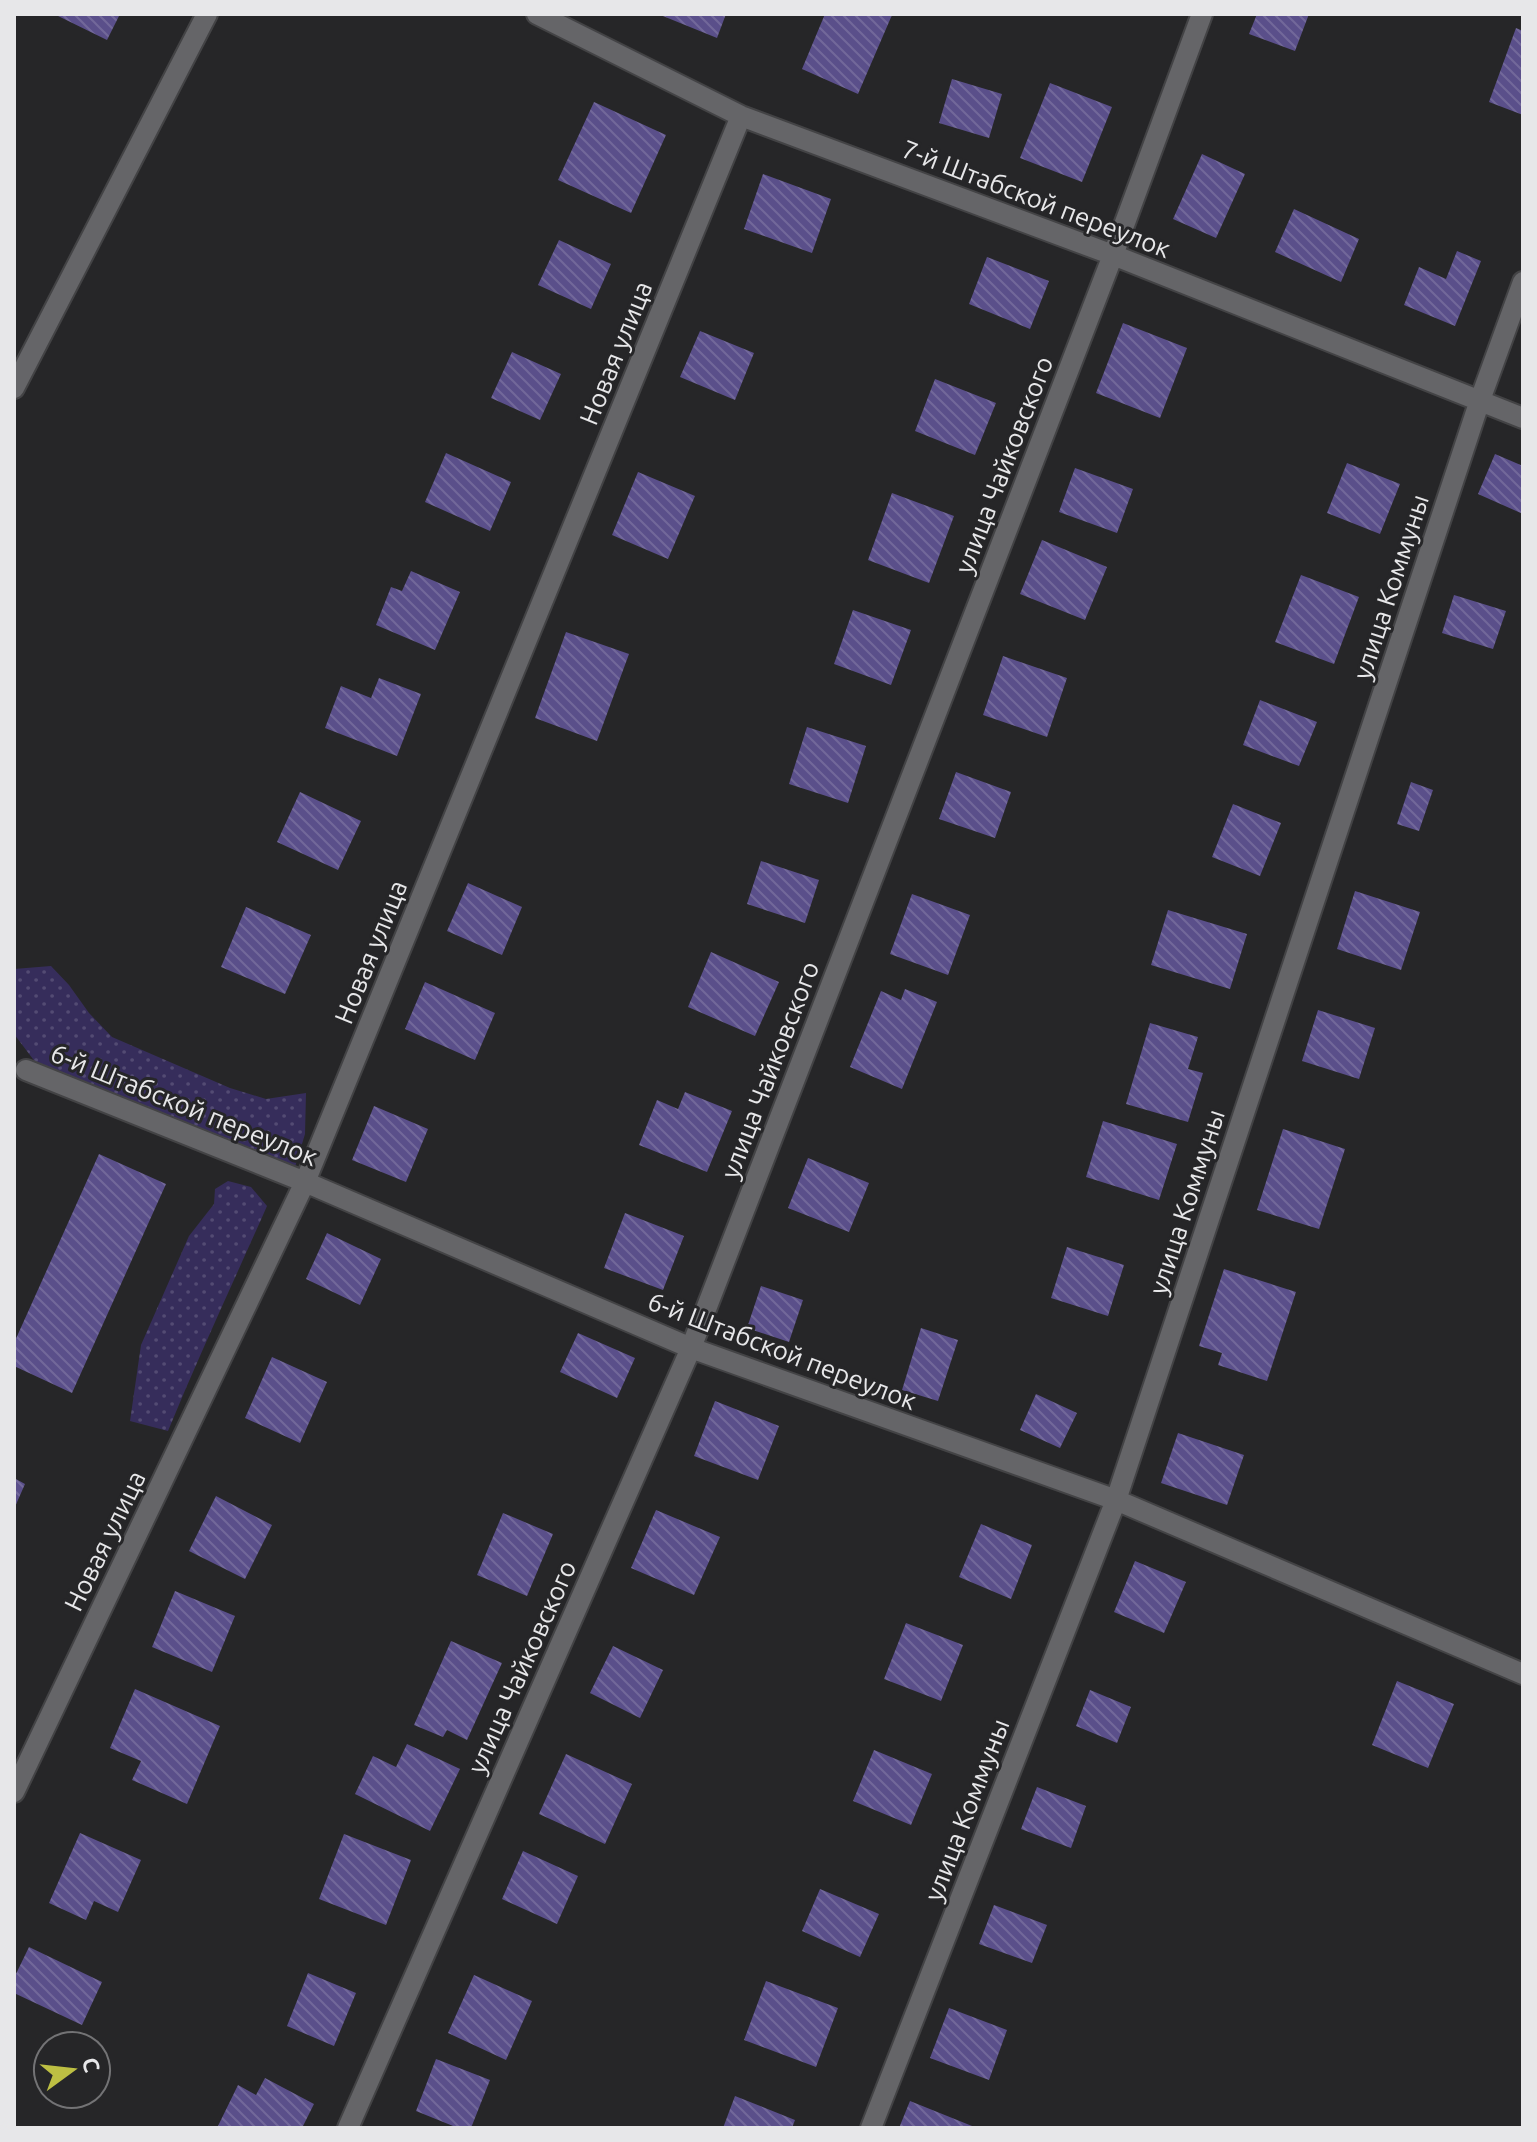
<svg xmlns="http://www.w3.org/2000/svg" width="1537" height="2142" font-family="Ubuntu,sans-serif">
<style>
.grass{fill:url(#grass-dots)}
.building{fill:url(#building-back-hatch)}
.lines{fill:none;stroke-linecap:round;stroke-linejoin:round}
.minor-casing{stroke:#434345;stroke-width:24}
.minor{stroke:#656568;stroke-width:20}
.labels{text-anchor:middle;stroke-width:6;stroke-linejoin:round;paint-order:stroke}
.street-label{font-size:26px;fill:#e7e7e9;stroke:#262628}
</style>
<defs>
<pattern id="grass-dots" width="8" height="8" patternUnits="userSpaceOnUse" patternTransform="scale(2)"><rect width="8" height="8" fill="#362d5b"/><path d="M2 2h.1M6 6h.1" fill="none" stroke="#534b73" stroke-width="1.8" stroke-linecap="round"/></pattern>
<pattern id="building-back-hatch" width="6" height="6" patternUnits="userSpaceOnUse" patternTransform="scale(2)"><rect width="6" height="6" fill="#5a4f8a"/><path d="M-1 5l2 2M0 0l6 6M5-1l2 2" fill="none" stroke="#72689a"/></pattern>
</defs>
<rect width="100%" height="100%" fill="#262628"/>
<path class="grass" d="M51,966L69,985L89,1013L112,1037L230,1088L266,1099L306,1093L305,1134L295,1167L244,1151L39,1067L14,1034V969Z
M228,1181L251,1187L267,1206C234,1281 199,1355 168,1431L130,1421L141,1345L189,1236L214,1204L215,1189Z"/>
<path class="building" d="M54,14H120L107,40Z
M658,14H726L717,38Z
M825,14L892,15L858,94L802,69Z
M1257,14H1309L1295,51L1249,34Z
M1516,28L1523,31V115L1489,102Z
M952,79L1002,94L989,138L939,123Z
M1050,83L1112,107L1082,182L1020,158Z
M594,102L666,135L631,213L558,180Z
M1202,154L1245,174L1216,238L1173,219Z
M763,174L831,199L812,253L744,229Z
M1294,209L1359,239L1341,282L1275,252Z
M559,240L611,264L591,309L538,285Z
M1457,251L1481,261L1455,326L1404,305L1419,267L1446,279Z
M987,257L1049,281L1030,329L969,304Z
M1123,323L1187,348L1160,418L1096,393Z
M700,331L754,353L735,400L680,377Z
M512,352L561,374L540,420L491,398Z
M935,379L996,403L975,455L915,431Z
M446,453L511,482L490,531L425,502Z
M1495,454L1523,466V514L1478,494Z
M1347,463L1400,484L1380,534L1327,513Z
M1075,468L1133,489L1117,533L1059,512Z
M638,472L695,496L668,559L612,535Z
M892,493L954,516L929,583L868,560Z
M1042,540L1107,567L1085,620L1020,594Z
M411,571L460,592L435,650L376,625L391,587L402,591Z
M1301,575L1359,597L1334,664L1275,642Z
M1454,595L1506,611L1493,649L1442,633Z
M853,610L911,630L891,685L834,664Z
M566,632L629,654L597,741L535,718Z
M1003,656L1067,678L1047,737L983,715Z
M379,678L421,694L397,756L325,728L341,686L371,698Z
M1260,700L1317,722L1299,766L1243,745Z
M807,727L866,746L848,803L789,784Z
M956,772L1011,792L995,838L939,819Z
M1411,782L1433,790L1419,831L1397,824Z
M300,792L361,821L338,870L277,842Z
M1233,804L1281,823L1260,876L1212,857Z
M761,861L819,880L805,923L747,904Z
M468,883L522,907L502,955L447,931Z
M1355,891L1420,912L1401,970L1337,949Z
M912,894L970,915L948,975L890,954Z
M246,907L311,935L285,994L221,967Z
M1168,910L1247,934L1230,989L1151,965Z
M711,952L779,982L755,1036L688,1007Z
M425,982L495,1013L475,1060L405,1029Z
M905,989L937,1002L902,1089L850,1067L881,991L901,1000Z
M1318,1010L1375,1028L1359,1079L1302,1061Z
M1150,1023L1198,1037L1188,1069L1203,1073L1188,1122L1126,1104Z
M685,1092L732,1111L707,1172L639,1145L657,1100L678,1109Z
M374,1106L428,1129L406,1182L352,1160Z
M1103,1121L1177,1144L1159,1200L1086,1177Z
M1283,1129L1345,1149L1319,1229L1257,1210Z
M99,1154L166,1184L72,1393L14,1366V1343Z
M808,1158L869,1183L849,1232L788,1208Z
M625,1213L684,1236L663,1290L604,1268Z
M327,1233L381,1259L360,1305L306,1279Z
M1067,1247L1124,1265L1108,1316L1051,1298Z
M1224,1269L1296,1292L1267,1381L1218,1365L1222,1353L1199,1346Z
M761,1286L803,1300L789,1342L747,1328Z
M921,1328L958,1340L938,1401L902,1390Z
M578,1333L635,1358L617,1398L560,1372Z
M272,1357L327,1382L300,1443L245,1418Z
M1036,1394L1077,1413L1060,1448L1020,1430Z
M715,1401L779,1426L758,1480L694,1456Z
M1178,1433L1244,1455L1227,1505L1161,1483Z
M14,1478L25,1484L14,1509Z
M216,1496L272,1525L245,1579L189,1551Z
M656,1510L720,1537L694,1595L631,1568Z
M503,1513L553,1534L527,1596L477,1575Z
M981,1524L1032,1545L1011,1599L959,1577Z
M1135,1561L1186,1582L1164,1633L1114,1612Z
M175,1591L235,1616L212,1672L152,1647Z
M906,1623L963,1645L941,1701L884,1679Z
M451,1641L502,1663L467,1740L447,1730L443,1737L414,1725Z
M613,1646L663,1670L640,1718L590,1693Z
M1397,1681L1454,1704L1428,1768L1372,1745Z
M135,1689L220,1726L187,1804L132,1780L141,1761L110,1748Z
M1090,1690L1131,1707L1117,1743L1076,1726Z
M407,1744L460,1769L430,1831L355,1794L373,1756L396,1767Z
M874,1750L932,1774L911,1825L853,1801Z
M566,1754L632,1784L605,1844L539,1814Z
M1037,1787L1086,1806L1071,1848L1021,1829Z
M80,1833L141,1860L118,1912L94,1901L86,1920L49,1903Z
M344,1834L411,1860L386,1925L319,1899Z
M523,1851L578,1876L557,1924L502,1899Z
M820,1889L879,1914L860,1957L802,1931Z
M994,1905L1047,1925L1032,1963L979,1944Z
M29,1947L102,1982L82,2025L14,1993V1978Z
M308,1973L356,1993L334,2046L287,2026Z
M474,1975L532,2001L506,2060L448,2033Z
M766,1981L838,2008L816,2067L744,2040Z
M949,2008L1007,2030L989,2080L930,2058Z
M436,2059L490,2080L471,2128H458L416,2111Z
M265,2078L314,2104L302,2128H217L238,2085L256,2095Z
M735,2096L795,2120L792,2128H723Z
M910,2101L977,2128H899Z"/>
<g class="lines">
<g class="minor-casing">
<path id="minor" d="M537,14L741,116L1113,255L1523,418
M14,388L207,14
M26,1070L305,1182L691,1348L1116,1500L1523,1674
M14,1792L305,1182L741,116
M348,2128L691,1348L1113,255L1202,14
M871,2128L1116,1500L1480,400L1523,282"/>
</g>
<use href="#minor" class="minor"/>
</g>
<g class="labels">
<g class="street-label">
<text transform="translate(1036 199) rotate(21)" y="9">7-й Штабской переулок</text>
<text transform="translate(616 353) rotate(-68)" y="9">Новая улица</text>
<text transform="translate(1004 465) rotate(-69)" y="9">улица Чайковского</text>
<text transform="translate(1391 587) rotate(-72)" y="9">улица Коммуны</text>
<text transform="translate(371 952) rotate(-68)" y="9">Новая улица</text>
<text transform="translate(770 1070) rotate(-69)" y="9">улица Чайковского</text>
<text transform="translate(184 1105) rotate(22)" y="9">6-й Штабской переулок</text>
<text transform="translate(1187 1202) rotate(-72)" y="9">улица Коммуны</text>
<text transform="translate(782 1351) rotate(21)" y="9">6-й Штабской переулок</text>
<text transform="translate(105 1541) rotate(-64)" y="9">Новая улица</text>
<text transform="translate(522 1667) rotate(-66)" y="9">улица Чайковского</text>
<text transform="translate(967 1810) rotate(-69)" y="9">улица Коммуны</text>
</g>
</g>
<rect width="1537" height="2142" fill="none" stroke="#e7e7e9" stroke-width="32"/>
<g transform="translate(72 2070) rotate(75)"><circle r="38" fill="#262628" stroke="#737375" stroke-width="2"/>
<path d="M0-6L14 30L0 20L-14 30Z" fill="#bdbf43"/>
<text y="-12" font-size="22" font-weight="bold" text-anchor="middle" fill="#e7e7e9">С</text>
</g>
</svg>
